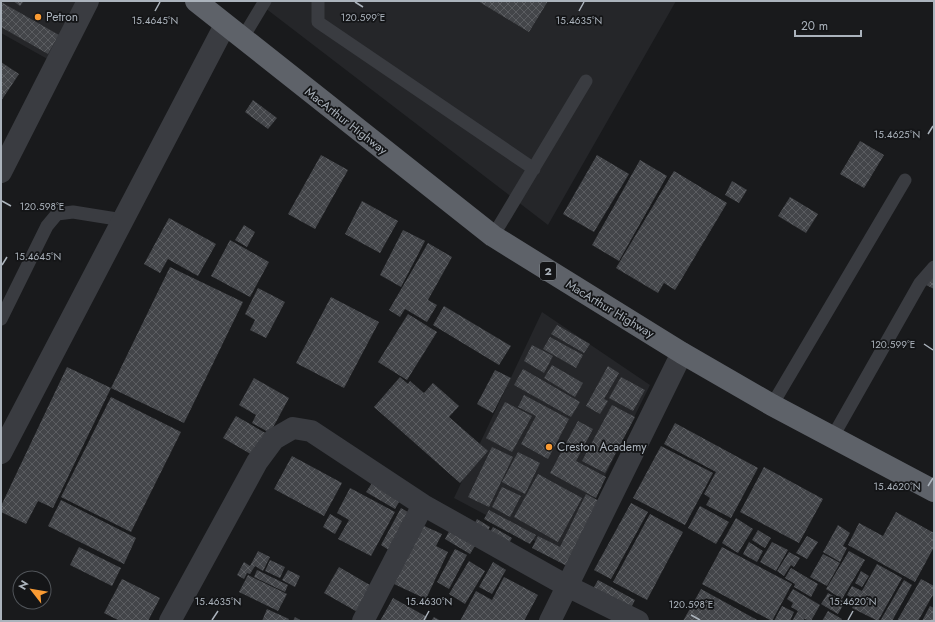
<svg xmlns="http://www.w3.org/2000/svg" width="935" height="622" font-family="Jost,sans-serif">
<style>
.built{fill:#252629}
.building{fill:url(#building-cross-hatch)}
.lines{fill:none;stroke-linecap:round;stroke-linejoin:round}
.service{stroke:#3a3c41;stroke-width:13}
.minor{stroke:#3a3c41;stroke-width:22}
.trunk{stroke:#5e6269;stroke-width:22}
.ticks{fill:none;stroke:#abb3bc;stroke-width:1.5}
.poi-dot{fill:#fa9b33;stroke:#141517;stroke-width:1.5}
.labels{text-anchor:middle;stroke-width:3.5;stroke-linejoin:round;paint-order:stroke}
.shield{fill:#141517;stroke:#7e848a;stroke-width:1}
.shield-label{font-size:11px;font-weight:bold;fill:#abb3bc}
.poi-label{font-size:12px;fill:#abb3bc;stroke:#141517;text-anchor:start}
.street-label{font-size:12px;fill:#abb3bc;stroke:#141517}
.ticks-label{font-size:10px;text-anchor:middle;fill:#abb3bc;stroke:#141517;stroke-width:3.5;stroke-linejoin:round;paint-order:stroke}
</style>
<defs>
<pattern id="building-cross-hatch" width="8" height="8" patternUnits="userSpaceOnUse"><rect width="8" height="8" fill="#434549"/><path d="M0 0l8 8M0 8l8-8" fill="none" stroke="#5b5d61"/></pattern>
</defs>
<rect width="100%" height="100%" fill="#191a1c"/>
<path class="built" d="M1,1H83L51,61L1,33Z
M256,1H676L548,225Z
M542,312L650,385L565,557L454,498Z"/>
<path class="building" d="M13,1H24L20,6Z
M478,1H548L529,32Z
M1,2L59,35L48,54L1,27Z
M1,62L19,74L1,101Z
M253,100L277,118L268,129L245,112Z
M860,141L884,155L864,188L840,174Z
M321,155L348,170L315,229L288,214Z
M597,155L629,174L594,232L563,214Z
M640,160L667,176L619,261L592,245Z
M674,171L727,203L675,290L664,283L658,293L616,268Z
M732,181L747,190L739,203L725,195Z
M790,197L818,214L806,233L778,216Z
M362,201L398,221L380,253L345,234Z
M169,218L216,244L198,276L168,259L160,273L144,264Z
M244,225L255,232L247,247L235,240Z
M403,230L425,241L401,287L380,275Z
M230,240L269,262L250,297L211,276Z
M428,243L452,257L428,300L437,305L427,322L405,309L400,317L389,310Z
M170,267L243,302L184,423L111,388Z
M934,269V289L926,285Z
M258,288L285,302L266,338L250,330L255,320L245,314Z
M331,297L379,322L344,388L296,363Z
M444,306L511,346L499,365L433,325Z
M408,314L437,332L407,380L378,362Z
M557,325L590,344L584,353L551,334Z
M550,337L583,355L576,368L543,349Z
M532,345L553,356L544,373L524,361Z
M552,365L583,383L575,397L544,378Z
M608,366L619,373L604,399L608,401L600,414L586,406Z
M67,367L111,388L53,508L38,501L26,524L1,512V506Z
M523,369L580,402L571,417L514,385Z
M495,370L511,378L493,413L477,404Z
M400,377L408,384L410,381L424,393L433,383L459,406L449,417L488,451L460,483L374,407Z
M621,377L645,390L633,411L609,398Z
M254,378L289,398L270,433L252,423L256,415L239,405Z
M524,395L569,419L548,459L521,444L536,416L518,407Z
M111,397L181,432L131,532L61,497Z
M505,402L532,416L512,452L486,438Z
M612,405L635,417L605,473L582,461Z
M236,416L267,434L254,456L223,438Z
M578,421L593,429L576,461L606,477L596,498L550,473Z
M675,423L758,468L731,518L706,505L710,498L704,494L716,472L664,444Z
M661,446L713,473L685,525L633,498Z
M492,447L513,457L489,507L468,497Z
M518,452L540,463L525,494L502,482Z
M292,456L342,483L324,516L274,489Z
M764,467L823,499L799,543L740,512Z
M538,474L582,498L558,542L514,517Z
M375,479L403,495L395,509L366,492Z
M502,487L521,496L510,517L492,507Z
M350,488L395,512L371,556L338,539L349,520L337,513Z
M586,494L599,501L567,566L532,548L538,536L560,547Z
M61,500L136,538L124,564L48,526Z
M631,503L648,512L611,579L594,570Z
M700,506L729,522L716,544L688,528Z
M401,508L413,515L392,552L381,545Z
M489,510L536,535L530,544L484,519Z
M896,512L934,533V547L915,582L848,545L859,523L883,536Z
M330,514L342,521L335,534L323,527Z
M650,514L683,532L647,600L613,582Z
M736,518L753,529L738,553L722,543Z
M477,519L490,527L485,535L472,528Z
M422,525L442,534L436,546L448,552L426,599L394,584Z
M838,525L850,533L843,546L847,548L840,562L823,552Z
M452,526L478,541L470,554L445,539Z
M493,527L512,538L506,548L487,537Z
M758,530L771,538L765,548L752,540Z
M807,536L818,542L807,559L796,553Z
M749,542L763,551L757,562L743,554Z
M772,542L788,550L776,571L760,562Z
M79,547L121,568L112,586L70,565Z
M722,547L792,584L772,621L702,584Z
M455,549L467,555L449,589L437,582Z
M258,551L270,557L263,571L255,566L250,574L247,573L244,579L237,575L244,562L250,566Z
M849,551L865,560L842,599L826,589Z
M789,552L800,558L794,567L791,565L784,576L777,571Z
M823,554L840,563L827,586L810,577Z
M270,560L285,567L280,578L265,571Z
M469,561L485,571L465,604L449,594Z
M493,562L506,570L492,594L479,587Z
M877,564L902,578L878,621L852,608L856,600L847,595L852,586L862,591Z
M339,567L375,588L361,614L324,593Z
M791,568L818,584L811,597L794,587L795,584L785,578Z
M257,570L288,585L285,592L254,577Z
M288,570L300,576L295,587L282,580Z
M861,571L869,576L862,587L855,583Z
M248,575L287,594L278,611L239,592Z
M504,577L538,595L524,621H460L476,591L492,600Z
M122,579L160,598L148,621H120L104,613Z
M921,579L934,586V593L918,621H897Z
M598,580L635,600L630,610L593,589Z
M904,580L912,585L892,621H880Z
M701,589L759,621H683Z
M793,589L820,605L811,621L804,619L803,621H792L798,611L791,607L793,603L787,599Z
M828,593L845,602L838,614L821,604Z
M393,598L427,617L425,621H380Z
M782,606L794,612L790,621H774Z
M930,606L934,608V621H922Z
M267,609L289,619L288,621H262Z
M828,611L842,619L841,621H822Z
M295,617L302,621H293Z
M434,617L441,621H431Z"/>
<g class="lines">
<path class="service" d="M318,1V22L534,169
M242,39L265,1
M493,236L586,81
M1,319L47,226L57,214L73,212L123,220
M772,405L905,180
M832,438L920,283L934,267"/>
<path class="minor" d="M1,172L88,1
M1,453L225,25
M170,621L257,462L274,439L293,428L311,431L423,505L567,586L638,621
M363,621L423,505
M550,621L682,353"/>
<path class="trunk" d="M196,1L493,236L682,353L772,405L934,491"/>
</g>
<path class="ticks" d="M355,2L363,7M155,11L160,2M579,11L584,2M928,134L933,126M2,201L11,206M2,265L7,257M924,344L933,350M928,486L933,478M691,615L700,620M212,620L218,611M424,620L429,611M848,620L853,611"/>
<g class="poi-dot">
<circle cx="38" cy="17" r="4"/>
<circle cx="549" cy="447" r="4"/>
</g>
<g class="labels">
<rect class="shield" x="540" y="262" width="16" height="18" rx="3"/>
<g class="shield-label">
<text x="548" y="275">2</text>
</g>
<g class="poi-label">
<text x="46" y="21">Petron</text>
<text x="557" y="451">Creston Academy</text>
</g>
<g class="street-label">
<text transform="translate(346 121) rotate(38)" y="4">MacArthur Highway</text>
<text transform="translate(610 309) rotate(31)" y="4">MacArthur Highway</text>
</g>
</g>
<g class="ticks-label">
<text x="363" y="21">120.599°E</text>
<text x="155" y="24">15.4645°N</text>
<text x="579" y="24">15.4635°N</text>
<text x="897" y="138">15.4625°N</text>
<text x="42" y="210">120.598°E</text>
<text x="38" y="260">15.4645°N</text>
<text x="893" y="348">120.599°E</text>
<text x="897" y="490">15.4620°N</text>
<text x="218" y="605">15.4635°N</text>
<text x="429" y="605">15.4630°N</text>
<text x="853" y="605">15.4620°N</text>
<text x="691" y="608">120.598°E</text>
</g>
<rect width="935" height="622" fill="none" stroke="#abb3bc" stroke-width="4"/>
<g transform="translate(32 590) rotate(301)"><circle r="19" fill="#141517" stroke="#505459"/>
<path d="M0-3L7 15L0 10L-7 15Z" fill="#fa9b33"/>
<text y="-6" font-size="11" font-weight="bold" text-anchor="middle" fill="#abb3bc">N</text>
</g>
<path d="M795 30v6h66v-6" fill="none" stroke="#abb3bc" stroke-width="2"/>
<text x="801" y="30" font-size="12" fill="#abb3bc" stroke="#141517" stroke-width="3" paint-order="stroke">20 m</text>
</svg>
